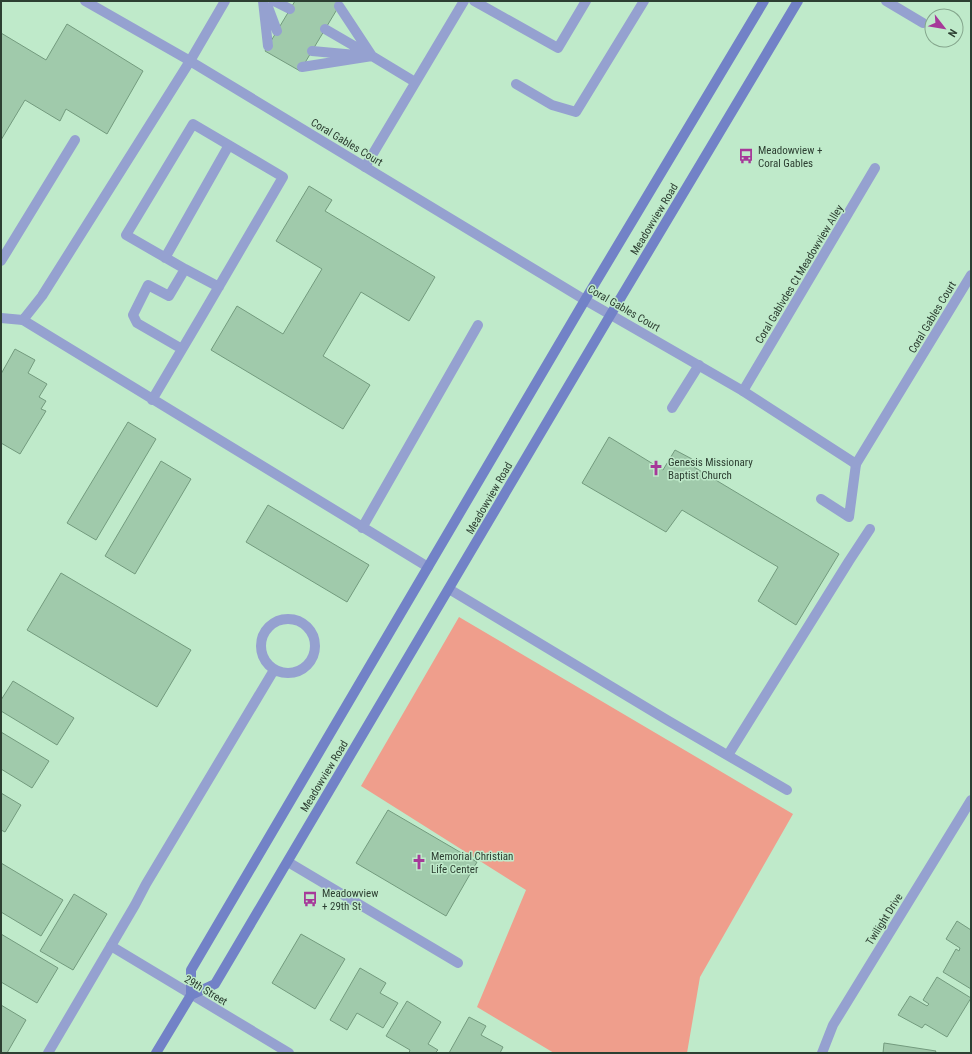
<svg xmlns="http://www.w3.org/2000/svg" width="972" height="1054" font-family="'Roboto Condensed',sans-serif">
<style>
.green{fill:#ef9e8c}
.building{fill:#a0caab;stroke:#739b7e}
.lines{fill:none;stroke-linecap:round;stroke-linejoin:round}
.service{stroke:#95a1d0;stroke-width:10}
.minor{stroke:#95a1d0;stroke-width:10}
.tertiary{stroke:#95a1d0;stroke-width:10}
.secondary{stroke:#7282c7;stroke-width:10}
.labels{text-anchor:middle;stroke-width:3;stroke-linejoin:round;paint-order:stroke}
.street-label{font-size:11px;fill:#2d3f32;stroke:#bfeaca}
.poi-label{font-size:11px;fill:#2d3f32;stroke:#bfeaca;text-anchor:start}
</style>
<rect width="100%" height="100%" fill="#bfeaca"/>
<path class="green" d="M459,617L793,814L700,977L687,1053H554L477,1007L526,890L361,786Z"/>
<path class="building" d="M295,1H342L300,71L265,51Z
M67,24L143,71L107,134L66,109L60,121L25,100L1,140V33L46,60Z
M309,186L332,200L325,211L435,277L409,321L361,292L323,356L370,385L343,429L211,350L237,306L283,334L322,269L276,241Z
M15,349L35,360L28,373L47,384L39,397L46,401L41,409L46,411L20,454L1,443V374Z
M128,422L156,439L96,540L67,523Z
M609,437L663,470L675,450L692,459L689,464L839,554L796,625L758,601L778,567L682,510L666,532L582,483Z
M161,461L191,479L135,574L105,556Z
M268,505L369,565L347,602L246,542Z
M61,573L191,650L157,707L27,630Z
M13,681L74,718L57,745L1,711V700Z
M1,732L49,761L32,788L1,769Z
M1,793L21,805L5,832L1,830Z
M388,810L477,862L446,916L356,863Z
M1,863L63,900L41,936L1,912Z
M74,894L107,914L73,970L40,951Z
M957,921L971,930V989L943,972L956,949L959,951L960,948L946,939Z
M1,934L58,968L37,1003L1,982Z
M301,934L345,959L315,1009L272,983Z
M360,968L386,983L380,993L398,1003L383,1028L357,1013L347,1030L330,1020Z
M937,977L971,998L947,1037L925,1024L922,1028L898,1015L910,996L927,1006L929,1004L923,1000Z
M407,1001L441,1022L428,1044L438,1050L435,1053H409L410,1050L386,1036Z
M1,1005L26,1020L7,1053H1Z
M469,1017L486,1026L481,1035L503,1047L500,1053H449Z
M884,1043L936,1051L935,1053H883Z"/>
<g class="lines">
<path class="service" d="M263,1L268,46
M274,1L290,9
M474,1L558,48L586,1
M886,1L923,23
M339,6L372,56L415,82
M268,7L277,31
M325,29L368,54
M312,51L356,55
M190,61L225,1
M302,67L372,56
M516,84L552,105L576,112L644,1
M365,167L464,1
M165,258L229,145
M1,261L75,140
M185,269L219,287
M23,320L428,567
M743,391L875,168
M152,400C196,326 240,251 283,177L193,124L126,235L185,269L169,296L148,285L133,315L137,323L182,349
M672,408L699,365
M821,499L849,517L856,464
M362,528L478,325
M449,589L667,720L787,790
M261 646a27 27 0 1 1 54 0a27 27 0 1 1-54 0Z
M728,755L849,561L870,529
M288,862L458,963
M48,1053L135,905L146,884L274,670"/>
<path class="minor" d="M85,1L185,58L585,300L743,391L856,464L971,275
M1,318L23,320L42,296L190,61
M822,1053L833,1025L971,800"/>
<path class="tertiary" d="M111,946L289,1053"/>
<path class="secondary" d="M191,995L215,984L611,314L798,1
M156,1053L191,995V970L585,300L764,1"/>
</g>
<defs>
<g id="bus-bare" transform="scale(1.2)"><path d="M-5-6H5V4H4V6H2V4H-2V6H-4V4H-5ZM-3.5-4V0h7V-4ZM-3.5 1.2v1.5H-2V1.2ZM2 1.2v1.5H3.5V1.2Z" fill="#a63999" stroke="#bfeaca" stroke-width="2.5" paint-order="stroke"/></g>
<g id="church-bare" transform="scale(1.2)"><path d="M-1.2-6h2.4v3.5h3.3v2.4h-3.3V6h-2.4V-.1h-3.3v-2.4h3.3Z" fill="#a63999" stroke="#bfeaca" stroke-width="2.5" paint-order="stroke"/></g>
</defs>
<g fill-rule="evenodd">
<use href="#bus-bare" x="746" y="156"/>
<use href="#church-bare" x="656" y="468"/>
<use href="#church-bare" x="419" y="862"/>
<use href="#bus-bare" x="310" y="899"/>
</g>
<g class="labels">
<g class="street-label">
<text transform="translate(347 142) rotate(31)" y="4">Coral Gables Court</text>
<text transform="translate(654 219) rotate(-59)" y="4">Meadowview Road</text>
<text transform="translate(799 274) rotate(-59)" y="4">Coral Gablvdes Ct Meadowview Alley</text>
<text transform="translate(624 308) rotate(30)" y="4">Coral Gables Court</text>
<text transform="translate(932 317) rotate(-59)" y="4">Coral Gables Court</text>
<text transform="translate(489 498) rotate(-60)" y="4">Meadowview Road</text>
<text transform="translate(324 776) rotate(-59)" y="4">Meadowview Road</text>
<text transform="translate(884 919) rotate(-58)" y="4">Twilight Drive</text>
<text transform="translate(206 990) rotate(31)" y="4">29th Street</text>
</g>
<g class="poi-label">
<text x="758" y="154">Meadowview +<tspan x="758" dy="13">Coral Gables</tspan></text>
<text x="668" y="466">Genesis Missionary<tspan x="668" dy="13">Baptist Church</tspan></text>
<text x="431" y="860">Memorial Christian<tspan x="431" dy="13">Life Center</tspan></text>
<text x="322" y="897">Meadowview<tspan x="322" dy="13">+ 29th St</tspan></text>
</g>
</g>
<rect width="972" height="1054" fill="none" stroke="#2d3f32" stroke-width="4"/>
<g transform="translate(944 28) rotate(121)"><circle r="19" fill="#bfeaca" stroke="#85a68d"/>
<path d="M0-3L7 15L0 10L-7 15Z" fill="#a63999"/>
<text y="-6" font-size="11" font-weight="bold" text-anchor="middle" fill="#2d3f32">N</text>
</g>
</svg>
